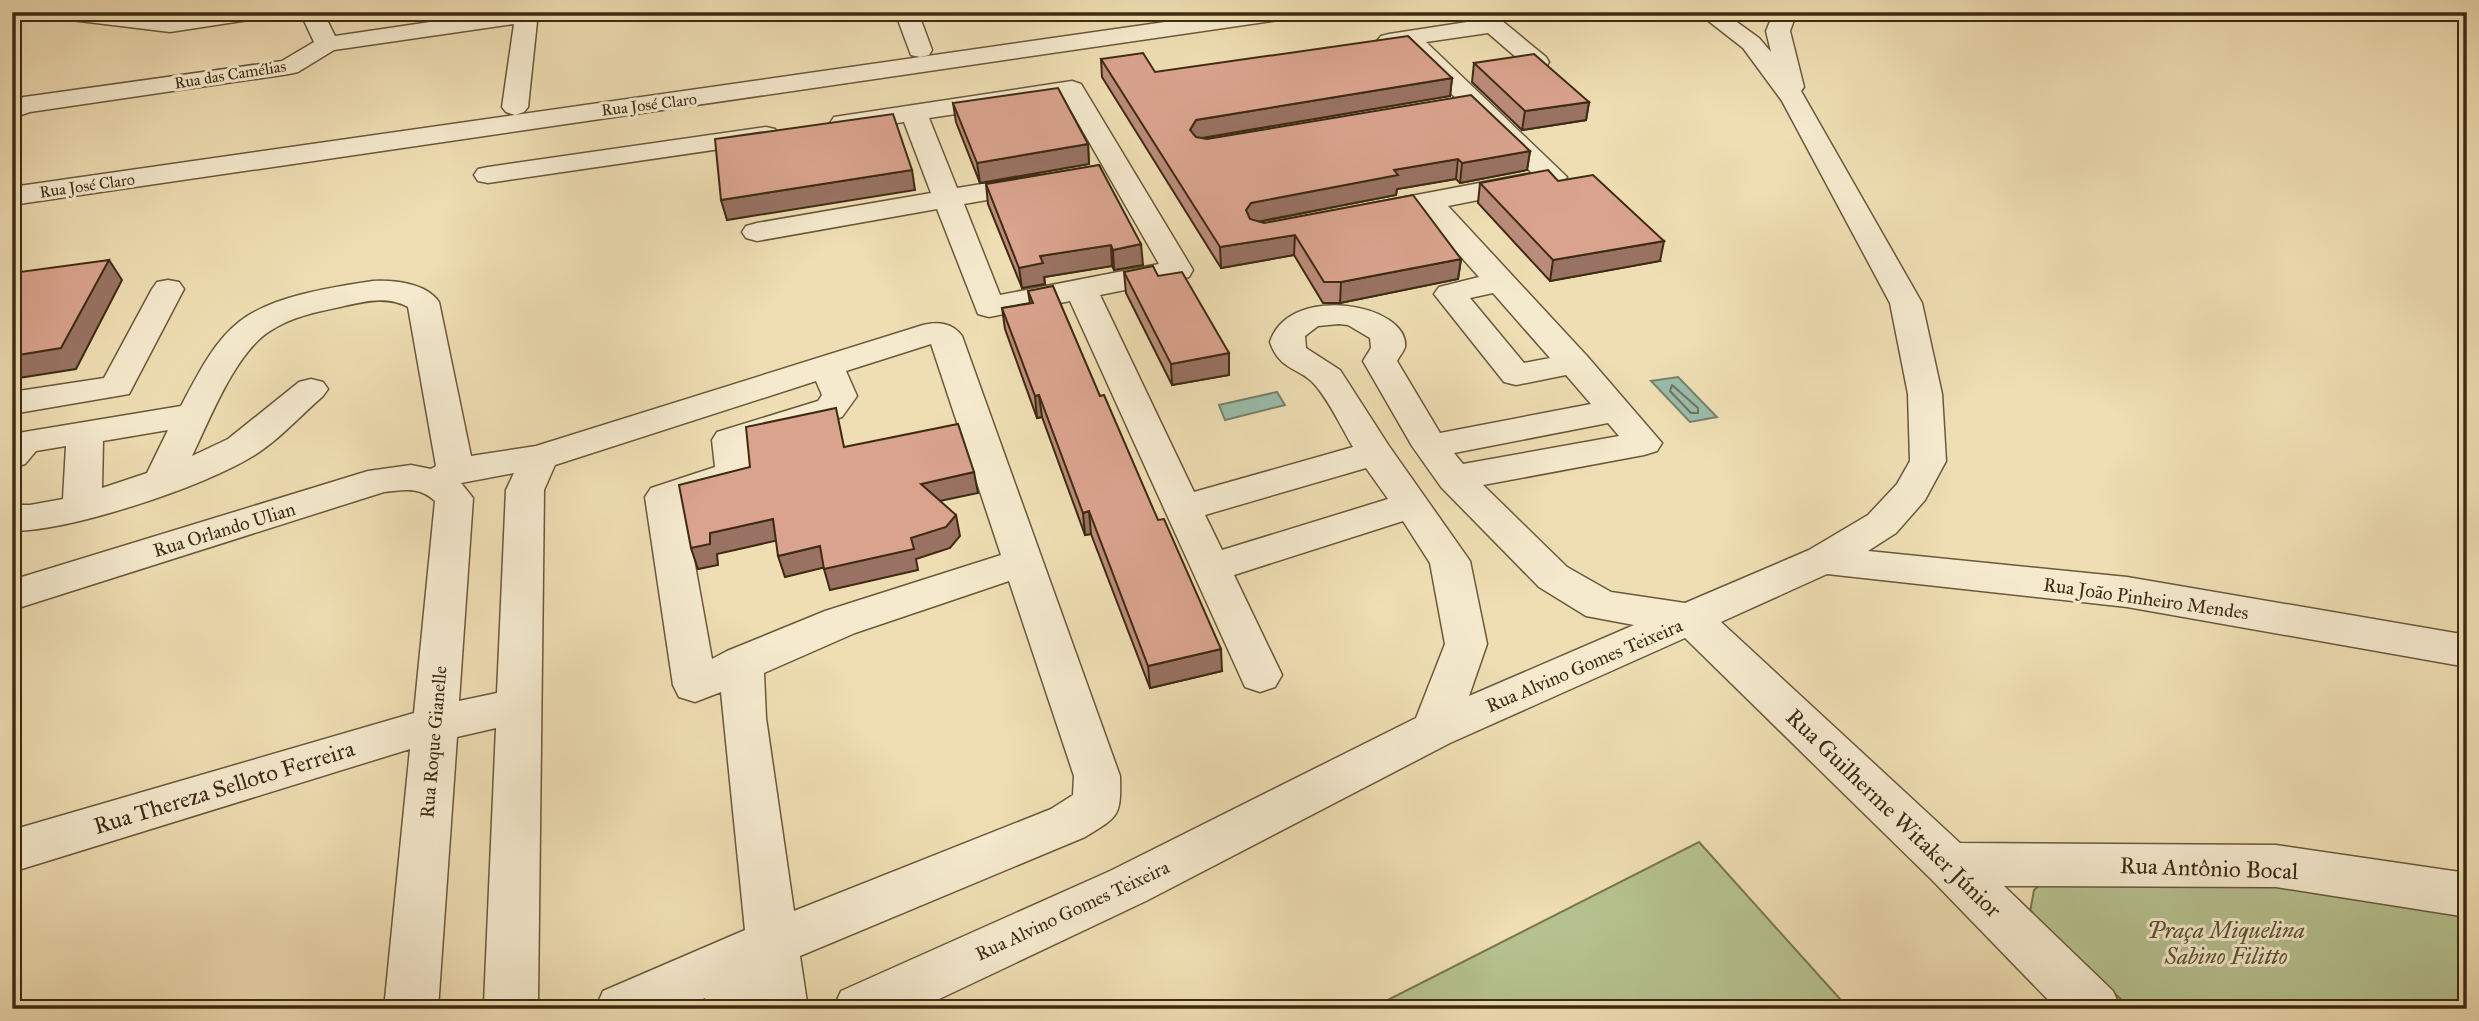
<svg xmlns="http://www.w3.org/2000/svg" width="2479" height="1021" font-family="'IM FELL Great Primer',serif">
<style>
.green{fill:#b5c28f;stroke:#797650;stroke-width:2}
.water{fill:#9abcaa;stroke:#75826d;stroke-width:2}
.lines{fill:none;stroke-linecap:round;stroke-linejoin:round}
.shore{stroke:#6c745e;stroke-width:2}
.minor-casing{stroke:#6a583a;stroke-width:3}
.minor{fill:#f5eace;fill-rule:evenodd}
.wall{fill:#bb8c7a;stroke:#3d2b12;stroke-width:2}
.shaded-wall{fill:#997263;stroke:#3d2b12;stroke-width:2}
.building{fill:#daa38e;stroke:#3d2b12;stroke-width:2}
.labels{text-anchor:middle;stroke-width:6;stroke-linejoin:round;paint-order:stroke}
.far-street-label{font-size:16px;fill:#3d2b12;stroke:#f5eace}
.street-label{font-size:19px;fill:#3d2b12;stroke:#f5eace}
.near-street-label{font-size:23px;fill:#3d2b12;stroke:#f5eace}
.near-park-label{font-size:23px;font-style:italic;fill:#5b5131;stroke:#f5eace}
</style>
<rect width="100%" height="100%" fill="#efdeb3"/>
<filter id="stains"><feTurbulence type="fractalNoise" baseFrequency=".00286" numOctaves="4"/><feColorMatrix values="0 0 0 0 .2 0 0 0 0 .09 0 0 0 0 .02 0 0 0 .5 -.17"/></filter>
<radialGradient id="worn" r=".72"><stop offset=".6" stop-color="#630" stop-opacity="0"/><stop offset="1" stop-color="#630" stop-opacity=".3"/></radialGradient>
<path class="green" d="M1699,842L1849,1009H1370Z
M2050,875H2218L2467,912V1009H2131L2030,912L2034,890Z"/>
<path class="water" d="M1678,377L1717,417L1690,422L1651,381Z
M1277,392L1285,405L1225,420L1219,405Z"/>
<g class="lines">
<path class="shore" d="M1672,385L1698,408V413H1691L1670,391Z"/>
<g class="minor-casing">
<path id="minor" d="M52,12H122L170,18L208,12H266L263,17L255,19L170,32L63,19L55,17Z
M300,12H323L335,36L498,12H538L528,107L524,112L515,115L506,112L502,107L514,24L334,50L298,72L289,74L30,112L12,118V101L24,97L282,61L314,42Z
M895,12H918L932,50L929,55L920,57L911,55Z
M1235,12H1296L1293,17L1285,19L12,205V187Z
M1697,12H1723L1759,38L1771,52L1766,31L1774,12H1797L1790,31L1804,87L1801,91L1922,303L1942,394L1946,461L1925,500L1896,533L1868,551L2127,577L2467,635V667L2127,607L1827,574L1721,622L1960,843L2276,845L2467,873V917L2276,887L2004,886L2113,991L2121,1009H2057L1931,879L1685,638L1450,743L1146,901L918,1009H833L841,991L1110,871L1416,718L1445,644L1430,563L1403,521L1234,575L1282,675L1275,687L1260,692L1245,687L1070,301L989,317L978,314L937,209L757,241L746,238L742,232L746,226L757,223L931,193L904,122L843,131L834,129L830,123L834,117L1072,81L1081,84L1193,270L1189,277L1100,295L1194,492L1353,447C1341,427 1331,404 1316,386C1301,367 1280,372 1270,342C1289,282 1410,304 1405,347C1404,351 1399,357 1397,361L1440,433L1591,404L1566,375L1516,385L1504,382L1434,294L1439,287L1479,277L1421,212L1369,222L1359,219L1354,213L1359,207L1369,204L1532,173L1403,46L1389,48L1381,46L1377,41L1381,36L1389,34L1493,18L1501,20L1546,57L1549,62L1546,67L1497,75L1488,73L1485,68L1488,63L1517,58L1488,33L1426,42L1567,177L1563,183L1448,206L1587,356L1662,443L1657,451L1644,455L1483,485L1567,567L1611,592L1685,603L1809,550L1868,515L1897,484L1910,461L1908,394L1890,303L1782,101L1743,48ZM1064,98L1159,264L1000,295L964,204L1037,191L1047,189L1051,183L1047,177L1037,175L957,188L929,118ZM1493,293L1550,358L1524,363L1470,298ZM1339,324L1348,325L1370,338L1371,348L1363,361L1412,446L1441,487L1539,587L1586,616L1634,625L1469,696L1487,644L1470,561L1389,446L1340,370L1306,348L1305,336L1318,326ZM1608,423L1619,436L1463,464L1454,453ZM1366,468L1388,499L1222,550L1205,515Z
M766,127L775,129L779,135L775,141L488,183L478,181L474,175L478,169L488,167Z
M168,280L179,282L184,289L129,394L12,414V392L104,378L152,289L157,282Z
M373,281C394,280 426,283 439,302L471,456L536,446L923,325C938,321 953,323 962,336L1120,776C1121,817 1119,816 1085,837L800,956L808,1009H706L705,998L681,1009H595L603,991L745,930L721,692L695,702L679,697L673,685L645,497L651,488L715,467L712,440L717,432L818,401L822,395L816,381L555,465L544,490L538,1000L542,1009H486L484,1004L496,728L457,737L438,1009H384L410,749L12,872V830L414,713L435,501C419,486 404,490 384,492L12,610V580L368,471L411,465L431,469L436,466L408,307C386,295 363,302 340,307C316,312 291,317 270,331C235,353 210,419 192,456L228,439L299,382L311,379L323,382L328,389L323,396C300,416 279,440 253,456C203,487 71,531 12,531V505H30L63,499L66,446L36,451L25,464L12,468V434L181,406C196,378 213,342 239,322C271,296 333,287 373,281ZM931,344L1001,555L825,611L727,651L712,659L684,504L747,483L753,474L749,446L842,417L857,396L846,371ZM168,430L147,473L102,488L103,441ZM514,473L506,490L497,693L459,701L473,498L461,483ZM1009,581L1074,776L1073,795L1051,809L794,911L766,718L764,673L855,633Z"/>
</g>
<use href="#minor" class="minor"/>
</g>
<path class="wall" d="M1101,59L1155,72L1452,78L1450,96L1202,138L1530,151L1527,170L1460,183L1456,179L1397,189L1396,195L1258,222L1461,259L1458,279L1340,303H1323L1294,255L1221,268L1102,77Z
M1474,63L1589,102L1586,120L1522,130L1472,82Z
M953,103L1088,144L1089,164L980,183L956,122Z
M1099,165L1143,265L1114,270L1112,266L1044,277L1045,284L1022,288L988,204L986,184Z
M1558,181L1660,261L1550,281L1478,203L1480,183Z
M1124,272L1158,276L1229,353V375L1172,385L1126,293Z
M1028,291L1100,396L1222,671L1150,688L1091,534L1085,535L1042,417L1037,418L1005,329L1002,308L1030,303Z"/>
<path class="shaded-wall" d="M1452,78L1450,96L1196,139L1190,130L1196,120Z
M1589,102L1586,120L1522,130L1525,111Z
M1088,144L1089,164L980,183L977,163Z
M1530,151L1527,170L1460,183L1462,163Z
M1458,159L1456,179L1397,189L1396,195L1251,223L1246,210L1251,203L1394,170Z
M912,170L915,190L727,220L721,200Z
M1295,235L1294,255L1221,268L1220,247Z
M1664,241L1660,261L1550,281L1553,260Z
M1141,244L1143,265L1114,270L1113,250Z
M1111,245L1112,266L1044,277L1045,284L1022,288L1019,268L1040,256Z
M1461,259L1458,279L1340,303L1341,282Z
M109,260L122,280L76,369L12,379V356Z
M1229,353V375L1172,385L1171,364Z
M1039,395L1042,417L1037,418L1035,396Z
M974,472L978,493L925,504L921,484Z
M1089,511L1091,534L1085,535L1083,513Z
M956,515L960,536L950,548L916,559L918,570L830,590L824,569Z
M773,519L779,540L717,554L718,565L698,569L691,548L710,533Z
M820,546L826,567L785,577L778,556Z
M1221,649L1222,671L1150,688L1148,666Z"/>
<path class="building" d="M1408,36L1452,78L1196,120L1190,130L1196,137L1207,139L1471,95L1530,151L1462,163L1458,159L1394,170L1398,175L1251,203L1246,210L1250,219L1264,223L1413,195L1461,259L1341,282H1324L1295,235L1220,247L1101,59L1143,53L1155,72Z
M1534,54L1589,102L1525,111L1474,63Z
M1058,88L1088,144L977,163L953,103Z
M893,114L912,170L721,200L715,139Z
M1099,165L1141,244L1113,250L1111,245L1040,256L1043,263L1019,268L986,184Z
M1548,170L1558,181L1593,175L1664,241L1553,260L1480,183Z
M109,260L61,348L12,356V273Z
M1153,266L1158,276L1182,272L1229,353L1171,364L1124,272Z
M1053,286L1100,396L1104,395L1158,520L1164,519L1221,649L1148,666L1089,511L1083,513L1039,395L1035,396L1002,308L1033,303L1028,291Z
M836,408L844,447L958,424L974,472L921,484L956,515L946,527L911,538L914,549L824,569L820,546L778,556L773,519L710,533V544L691,548L679,485L750,467L746,427Z"/>
<g class="labels">
<g class="far-street-label">
<text transform="translate(230 74) rotate(-9)" y="6">Rua das Camélias</text>
<text transform="translate(649 104) rotate(-7)" y="6">Rua José Claro</text>
<text transform="translate(87 185) rotate(-8)" y="6">Rua José Claro</text>
</g>
<g class="street-label">
<text transform="translate(224 529) rotate(-17)" y="7">Rua Orlando Ulian</text>
<text transform="translate(2146 598) rotate(8)" y="7">Rua João Pinheiro Mendes</text>
<text transform="translate(1584 665) rotate(-23)" y="7">Rua Alvino Gomes Teixeira</text>
<text transform="translate(433 742) rotate(-85)" y="7">Rua Roque Gianelle</text>
<text transform="translate(1072 910) rotate(-25)" y="7">Rua Alvino Gomes Teixeira</text>
</g>
<g class="near-street-label">
<text transform="translate(224 787) rotate(-17)" y="8">Rua Thereza Selloto Ferreira</text>
<text transform="translate(1894 813) rotate(44)" y="8">Rua Guilherme Witaker Júnior</text>
<text transform="translate(2209 868) rotate(2)" y="8">Rua Antônio Bocal</text>
</g>
<g class="near-park-label">
<text x="2226" y="938">Praça Miquelina<tspan x="2226" dy="26">Sabino Filitto</tspan></text>
</g>
</g>
<rect width="2479" height="1021" fill="none" stroke="#efdeb3" stroke-width="42"/>
<rect x="14" y="14" width="2451" height="993" fill="none" stroke="#3d2b12" stroke-width="3.5"/>
<rect x="21" y="21" width="2437" height="979" fill="none" stroke="#3d2b12" stroke-width="2"/>
<rect width="100%" height="100%" filter="url(#stains)"/>
<rect width="100%" height="100%" fill="url(#worn)"/>
</svg>
